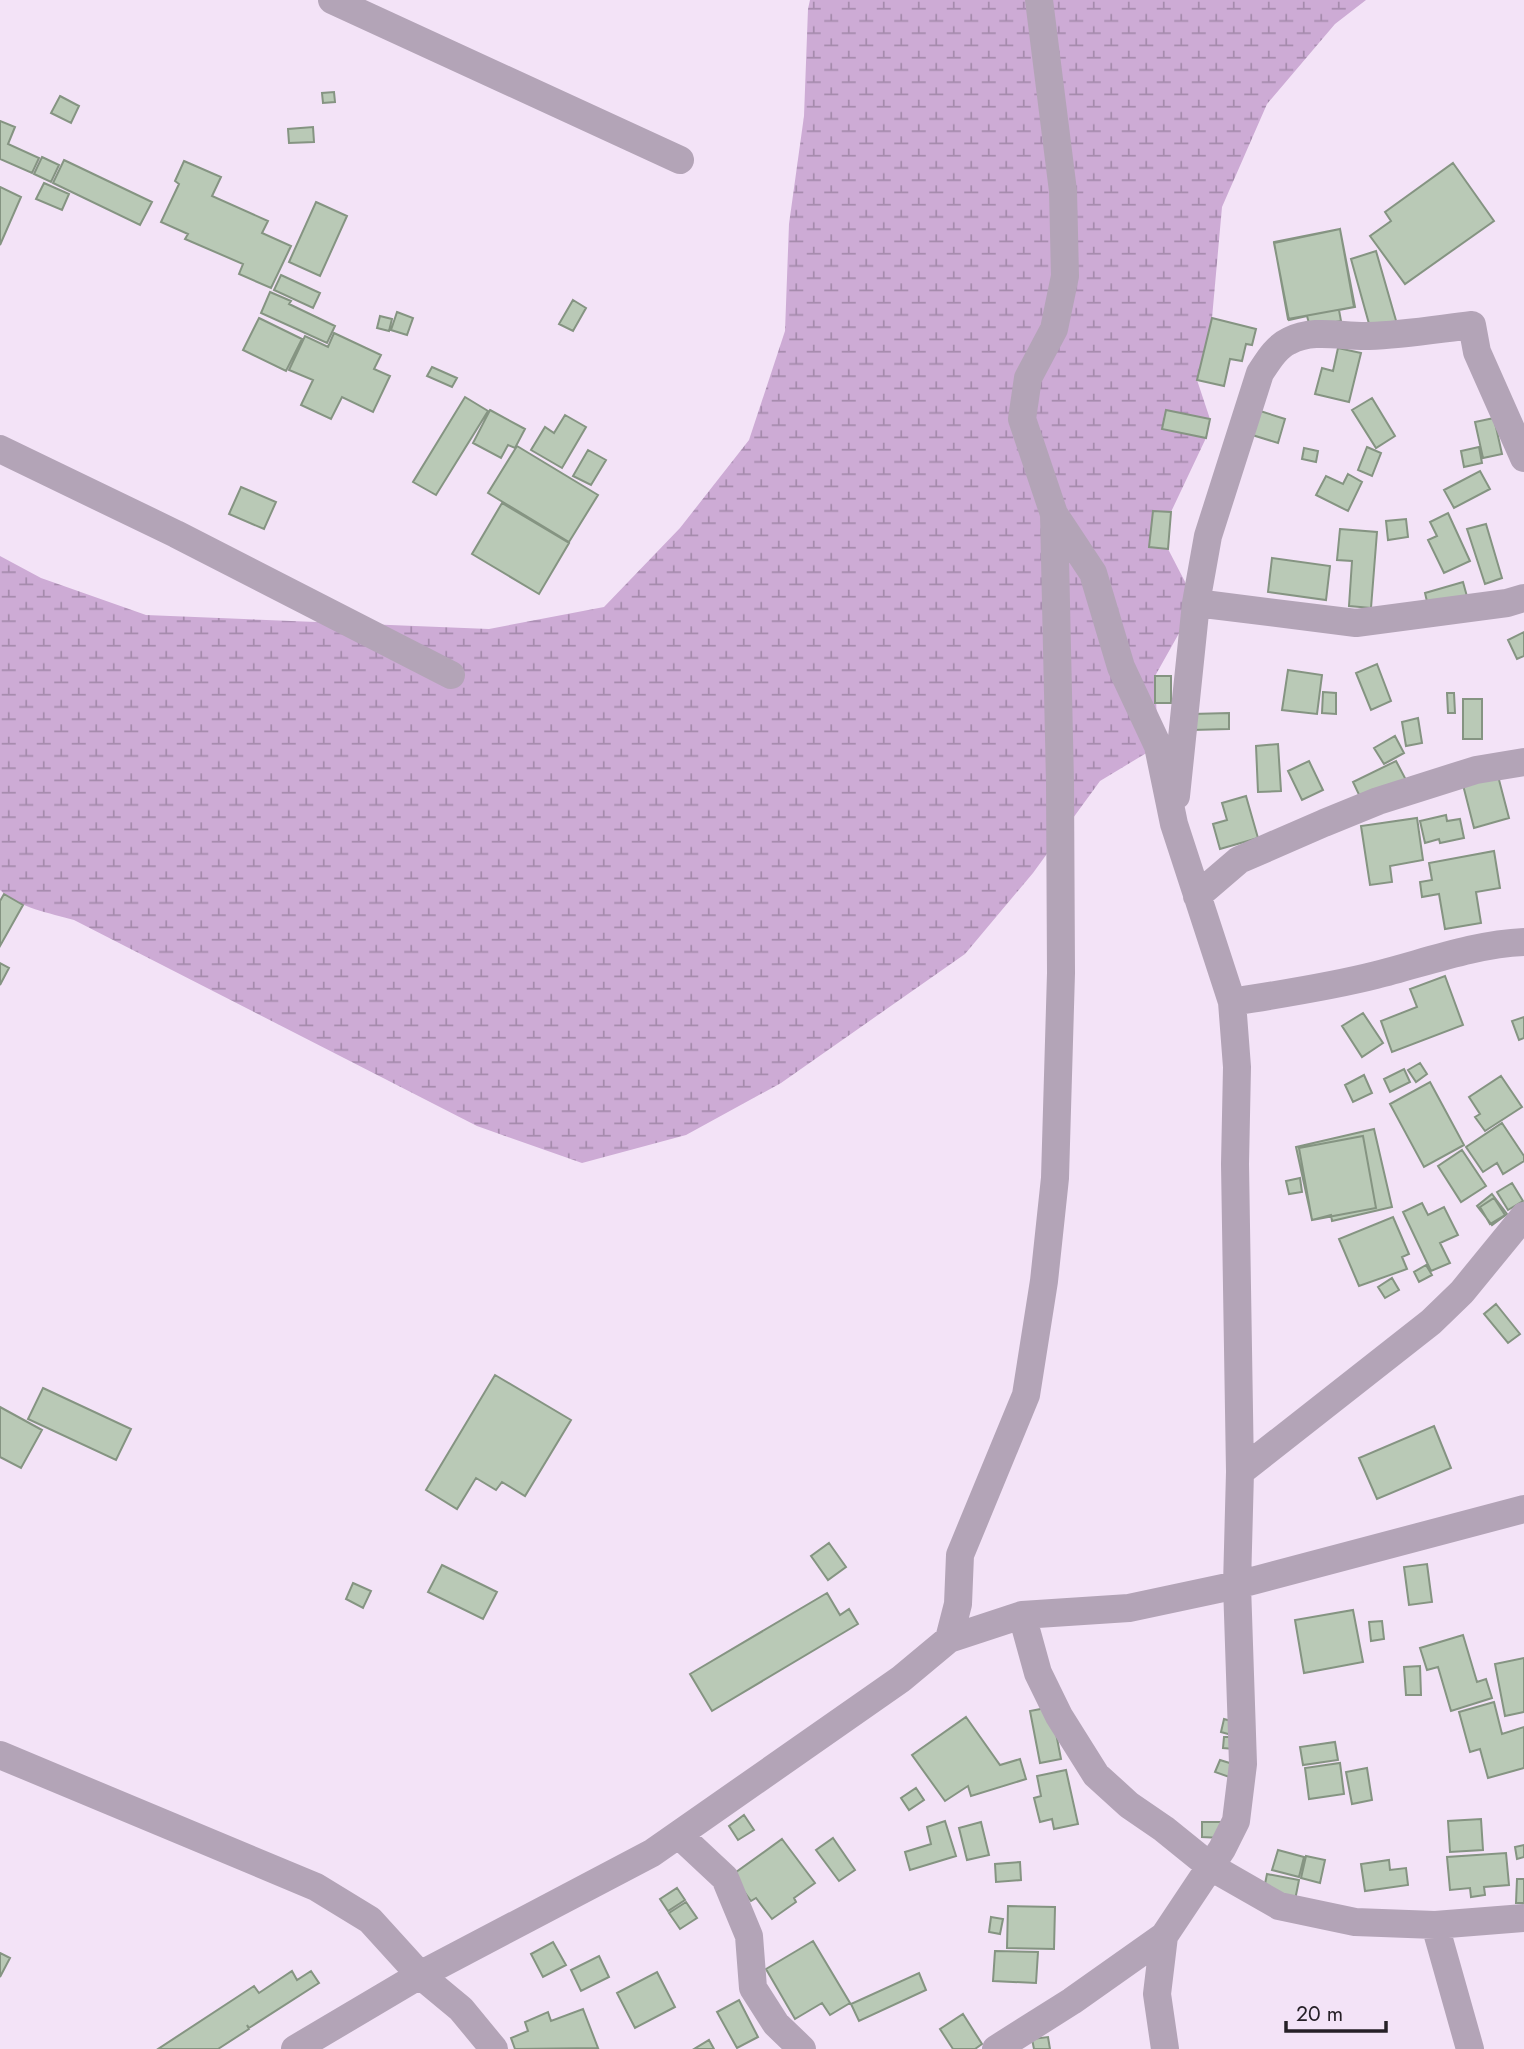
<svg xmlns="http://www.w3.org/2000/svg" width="1524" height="2049" font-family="Jost,sans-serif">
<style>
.wetland{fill:url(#wetland-marsh)}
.building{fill:#b9c9b6;stroke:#859482;stroke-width:2}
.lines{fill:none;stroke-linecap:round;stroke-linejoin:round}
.minor{stroke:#b3a4b7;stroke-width:28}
</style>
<defs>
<pattern id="wetland-marsh" width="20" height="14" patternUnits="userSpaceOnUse" patternTransform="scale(1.75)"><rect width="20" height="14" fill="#cdabd5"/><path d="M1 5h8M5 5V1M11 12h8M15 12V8" fill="none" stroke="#a68bad"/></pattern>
</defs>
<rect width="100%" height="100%" fill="#f3e3f7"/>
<path class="wetland" d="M810,0H1366L1335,24L1267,104L1222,207L1212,318L1197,380L1210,419L1206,438L1171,512L1168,549L1196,603L1155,676L1158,746L1100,781L1033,873L965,954L781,1083L686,1135L582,1163L477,1126L74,920C50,913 19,908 0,890V556L41,578L146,615L489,629L604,607L680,528L749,440L785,331L789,224L804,116L808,9Z"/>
<path class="building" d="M334,92L335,102L323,103L322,93Z
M60,96L79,106L71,123L51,113Z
M0,121L15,127L8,144L39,158L32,173L0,159Z
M313,127L314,142L289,143L288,129Z
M42,157L59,165L51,182L34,174Z
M64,160L152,202L140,225L53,183Z
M184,161L221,177L212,196L268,221L262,233L291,246L271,288L239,274L243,264L185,239L188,234L161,222L179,184L175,181Z
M1453,163L1494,221L1405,284L1370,236L1391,221L1385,212Z
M44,183L69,194L62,210L36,199Z
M0,187L21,197L0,245Z
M316,202L347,216L320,276L289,262Z
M1340,229L1355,307L1339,310L1341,321L1310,327L1307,316L1289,320L1274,243Z
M1340,229L1354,307L1288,319L1274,242Z
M1376,251L1397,324L1371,331L1351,259Z
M281,275L320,293L313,308L274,290Z
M270,292L291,301L289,304L335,326L327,343L261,313Z
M573,300L586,308L573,331L559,324Z
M397,312L413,318L407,335L391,330Z
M380,316L392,319L389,331L377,328Z
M259,318L302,339L286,371L243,350Z
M1212,318L1256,329L1252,345L1246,344L1242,361L1230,359L1224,386L1197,380Z
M334,333L381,355L374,369L390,376L373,412L342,397L331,419L301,405L313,380L289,370L305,336L328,347Z
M1338,348L1361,353L1349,402L1315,394L1322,368L1333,371Z
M432,367L457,378L452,387L427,376Z
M465,397L488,411L436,495L413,482Z
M1372,398L1395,436L1376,448L1352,410Z
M490,410L525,429L515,448L508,445L501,458L473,443Z
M1166,410L1210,419L1206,438L1162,429Z
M1257,410L1285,419L1278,443L1249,434Z
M565,415L586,427L562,468L531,450L545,427L554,433Z
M1494,418L1502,454L1483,458L1475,422Z
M517,446L598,495L569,542L488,493Z
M1367,447L1381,453L1372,476L1358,470Z
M1479,447L1482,463L1464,467L1461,451Z
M1304,448L1318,451L1316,462L1302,459Z
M588,450L606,460L591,485L573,476Z
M1480,471L1490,489L1454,508L1444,490Z
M1348,474L1362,482L1348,511L1316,495L1326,476L1343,484Z
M241,487L276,502L264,529L229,514Z
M502,503L569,543L539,594L472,554Z
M1153,511L1171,512L1168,549L1149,547Z
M1448,513L1470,561L1444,573L1428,540L1437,536L1430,522Z
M1406,519L1408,537L1388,540L1386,521Z
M1486,524L1502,578L1485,584L1467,529Z
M1340,529L1377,532L1371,608L1349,606L1352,561L1337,560Z
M1272,558L1330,566L1326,600L1268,592Z
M1463,582L1468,600L1429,610L1425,593Z
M1524,632V656L1517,659L1508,640Z
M1377,664L1391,701L1371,710L1356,673Z
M1288,670L1322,675L1317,714L1282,710Z
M1155,676H1171V703H1155Z
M1323,692L1336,693V714L1322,713Z
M1447,693H1454L1455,713H1448Z
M1463,699H1482V739H1463Z
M1229,713V729L1192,730V714Z
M1418,718L1422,743L1406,746L1402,722Z
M1395,736L1404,753L1384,764L1374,748Z
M1278,744L1281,791L1258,792L1256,746Z
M1309,761L1323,790L1302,800L1288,771Z
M1396,761L1406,780L1362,801L1353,782Z
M1498,776L1509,818L1474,828L1463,785Z
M1246,796L1258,838L1220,849L1213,824L1227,820L1222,803Z
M1446,815L1447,821L1460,819L1464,838L1440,843L1439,839L1425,843L1420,821Z
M1417,818L1423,860L1390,866L1392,882L1370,885L1361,826Z
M1494,851L1500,888L1476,892L1481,923L1445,929L1439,894L1422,897L1420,882L1432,880L1429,863Z
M4,894L23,905L0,946V901Z
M0,963L9,968L0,985Z
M1445,976L1463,1025L1392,1052L1381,1021L1417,1007L1410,989Z
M1363,1013L1383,1043L1362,1057L1342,1026Z
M1524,1017V1038L1519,1040L1512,1021Z
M1420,1063L1427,1074L1416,1082L1408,1070Z
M1404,1069L1410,1082L1390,1092L1384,1079Z
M1364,1075L1372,1093L1353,1102L1345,1085Z
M1501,1076L1522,1107L1485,1131L1475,1117L1480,1114L1469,1097Z
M1430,1082L1464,1145L1424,1167L1390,1104Z
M1502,1123L1524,1156V1161L1503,1174L1497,1163L1483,1172L1466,1147Z
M1374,1129L1392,1207L1332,1221L1331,1215L1312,1220L1296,1147Z
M1363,1136L1376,1208L1312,1220L1299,1148Z
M1462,1150L1486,1186L1461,1202L1438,1166Z
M1300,1178L1302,1192L1289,1194L1286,1181Z
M1512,1183L1523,1201L1508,1210L1497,1192Z
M1492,1194L1507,1214L1492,1225L1477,1206Z
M1494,1198L1505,1215L1490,1224L1480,1207Z
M1422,1203L1428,1215L1444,1207L1458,1235L1440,1243L1450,1263L1431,1271L1403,1212Z
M1393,1217L1409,1254L1402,1257L1407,1269L1359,1286L1339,1239Z
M1426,1265L1432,1275L1419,1282L1414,1272Z
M1392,1278L1399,1290L1385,1298L1378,1287Z
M1496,1304L1520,1334L1508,1343L1484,1314Z
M495,1375L571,1420L525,1496L502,1482L496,1490L476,1478L457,1509L426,1490Z
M43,1388L131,1429L116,1460L28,1419Z
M0,1407L42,1430L21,1468L0,1457Z
M1434,1426L1451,1468L1377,1499L1359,1458Z
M829,1543L846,1567L828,1580L811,1556Z
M1427,1564L1432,1602L1409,1605L1404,1567Z
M442,1565L497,1592L483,1619L428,1592Z
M353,1583L371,1591L363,1608L346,1599Z
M827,1593L840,1615L849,1609L858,1624L712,1711L690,1674Z
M1353,1610L1363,1662L1304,1673L1295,1620Z
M1382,1621L1384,1639L1371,1641L1369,1622Z
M1463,1635L1477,1682L1486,1679L1492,1698L1451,1711L1438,1667L1427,1670L1420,1648Z
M1524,1658V1712L1505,1716L1495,1664Z
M1420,1666L1421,1695H1406L1404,1667Z
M1494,1702L1502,1734L1524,1727V1768L1488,1778L1480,1749L1470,1752L1459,1712Z
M1051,1707L1061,1759L1040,1763L1030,1711Z
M966,1717L1000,1765L1020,1759L1026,1779L971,1796L968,1786L945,1801L912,1755Z
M1224,1719L1238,1723L1235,1736L1221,1732Z
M1224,1737H1236L1234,1749L1223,1748Z
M1335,1742L1338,1760L1303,1765L1300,1747Z
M1220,1760L1236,1765L1232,1778L1215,1772Z
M1340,1763L1344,1794L1309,1799L1305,1768Z
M1367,1768L1372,1800L1352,1804L1346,1772Z
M1066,1770L1078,1824L1054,1829L1052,1819L1040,1822L1034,1798L1041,1796L1037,1776Z
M916,1788L924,1800L909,1810L901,1798Z
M744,1815L754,1830L738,1840L729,1826Z
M1481,1819L1483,1850L1450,1852L1448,1821Z
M945,1821L956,1856L910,1870L905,1852L931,1844L927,1827Z
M981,1822L989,1855L967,1860L959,1828Z
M1202,1822H1222L1221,1838L1202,1837Z
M833,1838L855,1870L839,1881L816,1850Z
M782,1839L815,1883L794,1898L796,1902L772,1919L756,1898L751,1901L732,1875Z
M1524,1845V1857L1517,1859L1515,1847Z
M1278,1850L1304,1857L1299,1877L1272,1870Z
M1506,1853L1509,1885L1484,1887L1485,1895L1471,1897L1470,1888L1450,1890L1447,1857Z
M1306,1856L1325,1860L1320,1883L1301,1878Z
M1389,1860L1390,1870L1406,1868L1408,1885L1365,1891L1361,1864Z
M1020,1862L1021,1880L996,1882L995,1864Z
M1267,1874L1299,1880L1295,1900L1263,1894Z
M1517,1879H1524V1903H1516Z
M677,1888L685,1900L668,1911L660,1899Z
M686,1902L697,1918L680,1929L669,1913Z
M1008,1906L1055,1907L1054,1949L1007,1948Z
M991,1917L1003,1919L1000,1934L989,1932Z
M813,1941L850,2003L830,2015L822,2003L795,2019L766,1969Z
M553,1942L566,1965L543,1977L531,1954Z
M995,1951L1038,1952L1036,1983L993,1981Z
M0,1953L10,1958L0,1977Z
M599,1956L609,1977L581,1991L571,1970Z
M292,1971L297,1980L311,1971L319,1983L249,2028L247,2025L249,2029L218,2049H158L254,1986L259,1993Z
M657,1972L675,2007L635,2028L617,1993Z
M919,1973L926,1990L859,2021L851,2004Z
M739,2000L758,2037L737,2048L717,2012Z
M583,2009L598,2048L515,2049L511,2038L528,2031L525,2022L548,2012L551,2021Z
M963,2014L982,2044L975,2049H953L940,2029Z
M1048,2037L1050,2049H1034L1032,2039Z
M709,2040L714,2049H694Z"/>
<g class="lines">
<path class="minor" d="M332,0L680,160
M0,449L176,534L451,675
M1054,514L1093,573L1121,667L1158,746L1174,824L1232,1002L1237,1067L1235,1164L1240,1472L1237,1585L1243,1764L1236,1821L1222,1849L1164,1936L1157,1994L1165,2049
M1196,603L1356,623L1507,603L1524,598
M1176,796L1196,603L1208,536L1260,373C1268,361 1276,347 1289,341C1314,328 1342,337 1369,336C1403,335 1438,329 1472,325L1477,352L1524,458
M1197,896L1239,860L1324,823L1378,801L1476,770L1524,762
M1232,1002C1281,994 1329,987 1376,975C1424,963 1475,944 1524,942
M1240,1472L1431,1322L1462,1292L1524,1216
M1022,1615L1038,1673L1059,1716L1096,1775L1129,1805L1164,1829L1211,1867L1279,1906L1355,1922L1435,1925L1524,1918
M949,1639L1022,1615L1129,1608L1237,1585L1524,1509
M0,1755L316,1887L370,1920L420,1975L461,2009L494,2049
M679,1835L725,1878L749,1936L753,1988L776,2024L802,2049
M1435,1925L1470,2049
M295,2049L420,1975L652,1853L901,1679L949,1639L958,1604L960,1555L1026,1395L1044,1281L1055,1178L1061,973L1060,782L1054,514L1022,419L1028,378L1054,329L1065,276L1063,191L1039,0
M996,2049L1072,2001L1164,1936"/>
</g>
<path d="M1286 2021v10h100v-10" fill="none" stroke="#262027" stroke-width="3.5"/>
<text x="1296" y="2021" font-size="21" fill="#262027" stroke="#f3e3f7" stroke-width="5" paint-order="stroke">20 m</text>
</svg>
